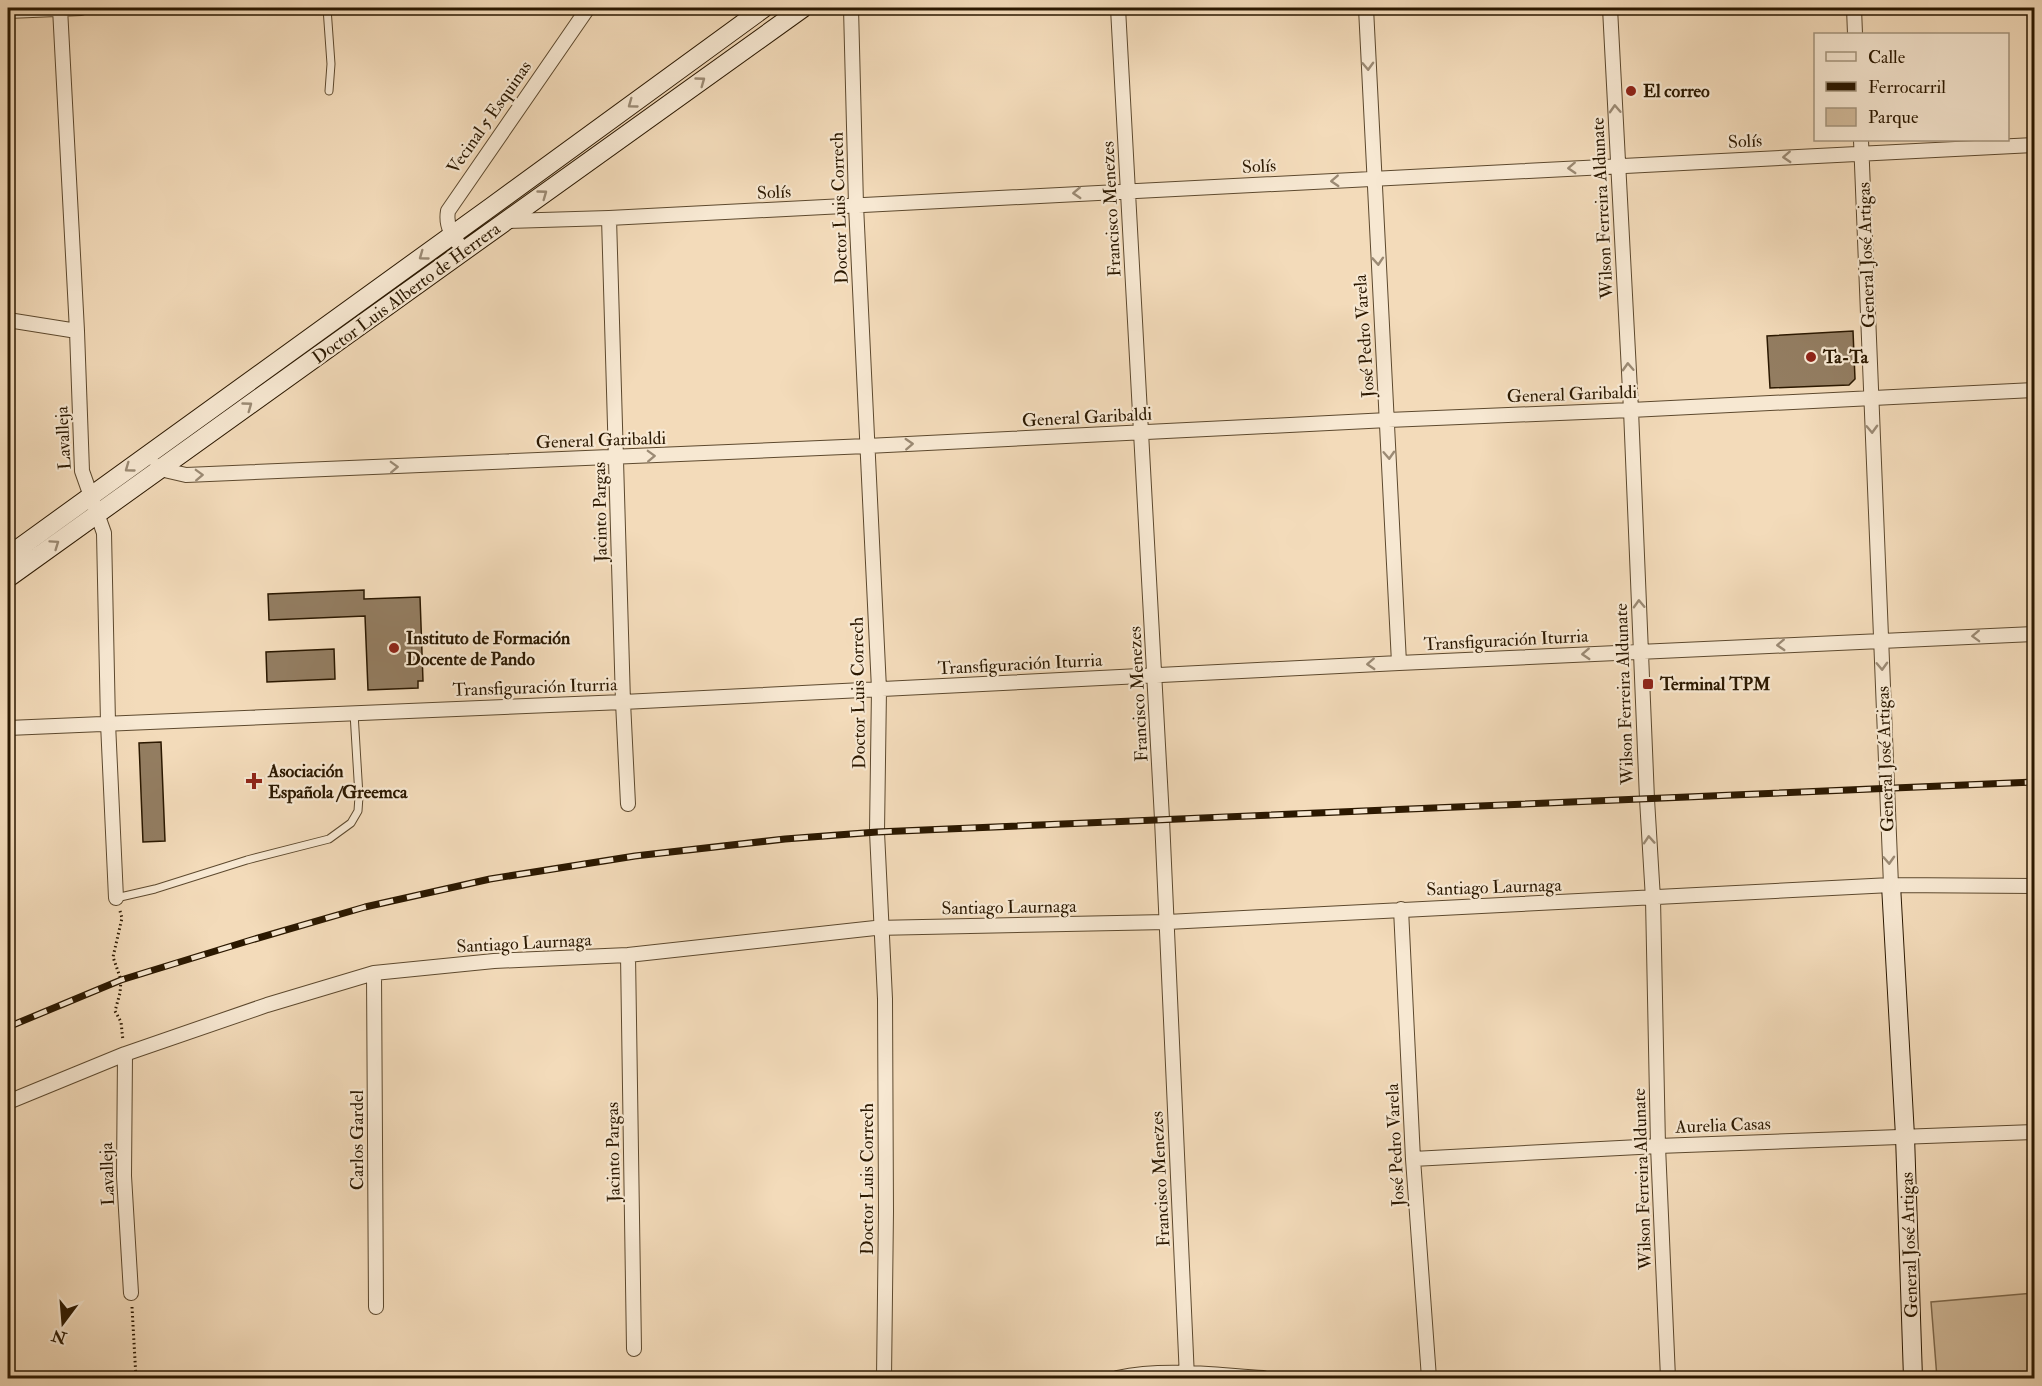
<svg xmlns="http://www.w3.org/2000/svg" width="2042" height="1386" font-family="'IM FELL Double Pica',serif">
<style>
.green{fill:#d1ba9a;stroke:#7e694d;stroke-width:1.5}
.building{fill:#937d61;stroke:#2b1800;stroke-width:1.5}
.lines{fill:none;stroke-linecap:round;stroke-linejoin:round}
.lane-casing{stroke:#5d492e;stroke-width:9}
.street-casing{stroke:#5d492e;stroke-width:16}
.secondary-casing{stroke:#2b1800;stroke-width:20}
.path{stroke:#2b1800;stroke-width:3;stroke-dasharray:1.5 3;stroke-linecap:butt}
.lane{stroke:#f7e8d2;stroke-width:7}
.street{stroke:#f7e8d2;stroke-width:14}
.secondary{stroke:#f7e8d2;stroke-width:18}
.rail-casing{stroke:#2b1800;stroke-width:7}
.rail{stroke:#f7e8d2;stroke-width:4.5;stroke-dasharray:14;stroke-linecap:butt}
.oneway{stroke:#9b8a74}
.poi-dot{fill:#8f2418;stroke:#f7e8d2;stroke-width:2}
.labels{text-anchor:middle;stroke-width:4.5;stroke-linejoin:round;paint-order:stroke}
.poi-label{font-size:18px;font-weight:bold;fill:#2b1800;stroke:#f7e8d2;text-anchor:start}
.street-label{font-size:18px;fill:#2b1800;stroke:#f7e8d2}
</style>
<rect width="100%" height="100%" fill="#f3dbba"/>
<filter id="stains"><feTurbulence type="fractalNoise" baseFrequency=".00333" numOctaves="4"/><feColorMatrix values="0 0 0 0 .2 0 0 0 0 .09 0 0 0 0 .02 0 0 0 .5 -.17"/></filter>
<radialGradient id="worn" r=".72"><stop offset=".6" stop-color="#630" stop-opacity="0"/><stop offset="1" stop-color="#630" stop-opacity=".3"/></radialGradient>
<path class="green" d="M2034,1293V1378H1937L1931,1302Z"/>
<path class="building" d="M1853,331L1855,379L1849,385L1770,388L1767,336Z
M364,590V599L420,597L423,681H418V688L368,690L365,616L269,620L268,594Z
M334,649L335,679L267,682L266,652Z
M161,742L165,841L143,842L139,743Z"/>
<g class="lines">
<g class="lane-casing">
<path id="lane" d="M327,8L331,64L329,91
M116,898L155,889L247,860L329,839L351,823L358,811L359,796L354,713"/>
</g>
<g class="street-casing">
<path id="street" d="M60,8L77,331L82,471L104,533L108,723L116,898
M851,8L856,205L879,689L877,832L885,999L886,1211L884,1378
M1118,8L1162,819L1187,1378
M1366,8C1375,226 1390,444 1399,663
M1610,8L1631,410L1647,799L1653,899L1658,1146L1668,1378
M1854,8L1855,34
M8,11L81,8
M1861,140L1891,885
M609,218L623,702L628,804
M506,221L609,218L2034,145
M464,251C454,238 445,228 448,211L588,8
M8,320L77,331
M157,466L160,469L186,475L867,446L1388,420L1631,410L2034,390
M8,728L623,702L1399,663L2034,634
M1401,909L1413,1159L1429,1378
M628,955L634,1349
M374,973L376,1307
M125,1054L124,1176L131,1293
M8,1102L125,1054L267,1005L374,973L494,961L628,955L875,928L1167,922L1891,885L2034,886
M1413,1159L1658,1146L2034,1132
M1117,1378C1165,1368 1214,1375 1263,1378"/>
</g>
<g class="secondary-casing">
<path id="secondary" d="M8,556L491,207L764,8
M8,578L803,8
M1891,885L1905,1136L1913,1378"/>
</g>
<path class="path" d="M120,911L122,918L113,957L121,980L120,993L115,1011L121,1022L123,1041
M132,1307L136,1378
M97,1378H136"/>
<use href="#lane" class="lane"/>
<use href="#street" class="street"/>
<use href="#secondary" class="secondary"/>
<g class="rail-casing">
<path id="rail" d="M8,1027L121,980L248,941L365,907L490,879L635,856L785,839L877,832L2034,782"/>
</g>
<use href="#rail" class="rail"/>
</g>
<defs><path id="oneway-chevron" d="M-2-3.5L2.5 0L-2 3.5" fill="none" stroke-width="1.6" stroke-linecap="round" stroke-linejoin="round" transform="scale(1.5)"/></defs>
<g class="oneway">
<use href="#oneway-chevron" transform="translate(1368 66) rotate(88)"/>
<use href="#oneway-chevron" transform="translate(701 81) rotate(-36)"/>
<use href="#oneway-chevron" transform="translate(632 104) rotate(144)"/>
<use href="#oneway-chevron" transform="translate(1615 109) rotate(-93)"/>
<use href="#oneway-chevron" transform="translate(1787 157) rotate(177)"/>
<use href="#oneway-chevron" transform="translate(1572 168) rotate(177)"/>
<use href="#oneway-chevron" transform="translate(1335 181) rotate(177)"/>
<use href="#oneway-chevron" transform="translate(1077 193) rotate(177)"/>
<use href="#oneway-chevron" transform="translate(543 194) rotate(-36)"/>
<use href="#oneway-chevron" transform="translate(423 256) rotate(144)"/>
<use href="#oneway-chevron" transform="translate(1378 261) rotate(86)"/>
<use href="#oneway-chevron" transform="translate(1628 367) rotate(-93)"/>
<use href="#oneway-chevron" transform="translate(248 406) rotate(-36)"/>
<use href="#oneway-chevron" transform="translate(1872 429) rotate(88)"/>
<use href="#oneway-chevron" transform="translate(909 444) rotate(-3)"/>
<use href="#oneway-chevron" transform="translate(1389 455) rotate(87)"/>
<use href="#oneway-chevron" transform="translate(651 456) rotate(-2)"/>
<use href="#oneway-chevron" transform="translate(394 467) rotate(-2)"/>
<use href="#oneway-chevron" transform="translate(129 468) rotate(144)"/>
<use href="#oneway-chevron" transform="translate(199 475) rotate(-2)"/>
<use href="#oneway-chevron" transform="translate(55 544) rotate(-35)"/>
<use href="#oneway-chevron" transform="translate(1639 604) rotate(-92)"/>
<use href="#oneway-chevron" transform="translate(1976 636) rotate(178)"/>
<use href="#oneway-chevron" transform="translate(1781 645) rotate(177)"/>
<use href="#oneway-chevron" transform="translate(1586 654) rotate(177)"/>
<use href="#oneway-chevron" transform="translate(1371 664) rotate(177)"/>
<use href="#oneway-chevron" transform="translate(1882 666) rotate(88)"/>
<use href="#oneway-chevron" transform="translate(1649 840) rotate(-94)"/>
<use href="#oneway-chevron" transform="translate(1889 860) rotate(87)"/>
</g>
<g class="poi-dot">
<circle cx="1631" cy="91" r="6"/>
<circle cx="1811" cy="357" r="6"/>
<circle cx="394" cy="648" r="6"/>
<rect x="1642" y="678" width="12" height="12" rx="3"/>
<path d="M251 772h6v6h6v6h-6v6h-6v-6h-6v-6h6z"/>
</g>
<g class="labels">
<g class="poi-label">
<text x="1643" y="97">El correo</text>
<text x="1823" y="363">Ta-Ta</text>
<text x="406" y="644">Instituto de Formación<tspan x="406" dy="21">Docente de Pando</tspan></text>
<text x="1660" y="690">Terminal TPM</text>
<text x="268" y="777">Asociación<tspan x="268" dy="21">Española /Greemca</tspan></text>
</g>
<g class="street-label">
<text transform="translate(489 117) rotate(-55)" y="6">Vecinal 5 Esquinas</text>
<text transform="translate(1745 141) rotate(-3)" y="6">Solís</text>
<text transform="translate(1259 166) rotate(-3)" y="6">Solís</text>
<text transform="translate(774 192) rotate(-3)" y="6">Solís</text>
<text transform="translate(839 208) rotate(-92)" y="6">Doctor Luis Correch</text>
<text transform="translate(1602 208) rotate(-93)" y="6">Wilson Ferreira Aldunate</text>
<text transform="translate(1111 209) rotate(-93)" y="6">Francisco Menezes</text>
<text transform="translate(1866 255) rotate(-92)" y="6">General José Artigas</text>
<text transform="translate(406 293) rotate(-36)" y="6">Doctor Luis Alberto de Herrera</text>
<text transform="translate(1364 336) rotate(-94)" y="6">José Pedro Varela</text>
<text transform="translate(1572 394) rotate(-2)" y="6">General Garibaldi</text>
<text transform="translate(1087 417) rotate(-3)" y="6">General Garibaldi</text>
<text transform="translate(63 438) rotate(-93)" y="6">Lavalleja</text>
<text transform="translate(601 440) rotate(-2)" y="6">General Garibaldi</text>
<text transform="translate(600 512) rotate(-91)" y="6">Jacinto Pargas</text>
<text transform="translate(1506 640) rotate(-3)" y="6">Transfiguración Iturria</text>
<text transform="translate(1020 664) rotate(-3)" y="6">Transfiguración Iturria</text>
<text transform="translate(535 687) rotate(-2)" y="6">Transfiguración Iturria</text>
<text transform="translate(858 693) rotate(-91)" y="6">Doctor Luis Correch</text>
<text transform="translate(1138 694) rotate(-93)" y="6">Francisco Menezes</text>
<text transform="translate(1624 694) rotate(-92)" y="6">Wilson Ferreira Aldunate</text>
<text transform="translate(1885 759) rotate(-92)" y="6">General José Artigas</text>
<text transform="translate(1494 887) rotate(-2)" y="6">Santiago Laurnaga</text>
<text transform="translate(1009 907) rotate(-1)" y="6">Santiago Laurnaga</text>
<text transform="translate(524 943) rotate(-3)" y="6">Santiago Laurnaga</text>
<text transform="translate(1723 1125) rotate(-2)" y="6">Aurelia Casas</text>
<text transform="translate(357 1140) rotate(-90)" y="6">Carlos Gardel</text>
<text transform="translate(1395 1145) rotate(-93)" y="6">José Pedro Varela</text>
<text transform="translate(613 1152) rotate(-91)" y="6">Jacinto Pargas</text>
<text transform="translate(107 1174) rotate(-92)" y="6">Lavalleja</text>
<text transform="translate(867 1179) rotate(-90)" y="6">Doctor Luis Correch</text>
<text transform="translate(1160 1179) rotate(-93)" y="6">Francisco Menezes</text>
<text transform="translate(1642 1179) rotate(-92)" y="6">Wilson Ferreira Aldunate</text>
<text transform="translate(1909 1245) rotate(-92)" y="6">General José Artigas</text>
</g>
</g>
<rect width="2042" height="1386" fill="none" stroke="#f3dbba" stroke-width="30"/>
<rect x="9" y="9" width="2024" height="1368" fill="none" stroke="#2b1800" stroke-width="3"/>
<rect x="15" y="15" width="2012" height="1356" fill="none" stroke="#2b1800" stroke-width="1.5"/>
<rect x="1814" y="33" width="195" height="108" fill="#f7e8d2" stroke="#a5957e" stroke-width="1.5"/>
<rect x="1826" y="52" width="30" height="9" fill="#f7e8d2" stroke="#a5957e" stroke-width="1.5"/>
<text x="1868" y="63" font-size="18" fill="#2b1800">Calle</text>
<rect x="1826" y="82" width="30" height="9" fill="#2b1800" stroke="#a5957e" stroke-width="1.5"/>
<text x="1868" y="93" font-size="18" fill="#2b1800">Ferrocarril</text>
<rect x="1826" y="108" width="30" height="18" fill="#d1ba9a" stroke="#a5957e" stroke-width="1.5"/>
<text x="1868" y="123" font-size="18" fill="#2b1800">Parque</text>
<g transform="translate(63 1323) rotate(196)" stroke="#f7e8d2" stroke-width="4.5" paint-order="stroke">
<path d="M0-4.5L10 22L0 15L-10 22Z" fill="#2b1800"/>
<text y="-9" font-size="16" font-weight="bold" text-anchor="middle" fill="#2b1800">N</text>
</g>
<rect width="100%" height="100%" filter="url(#stains)"/>
<rect width="100%" height="100%" fill="url(#worn)"/>
</svg>
